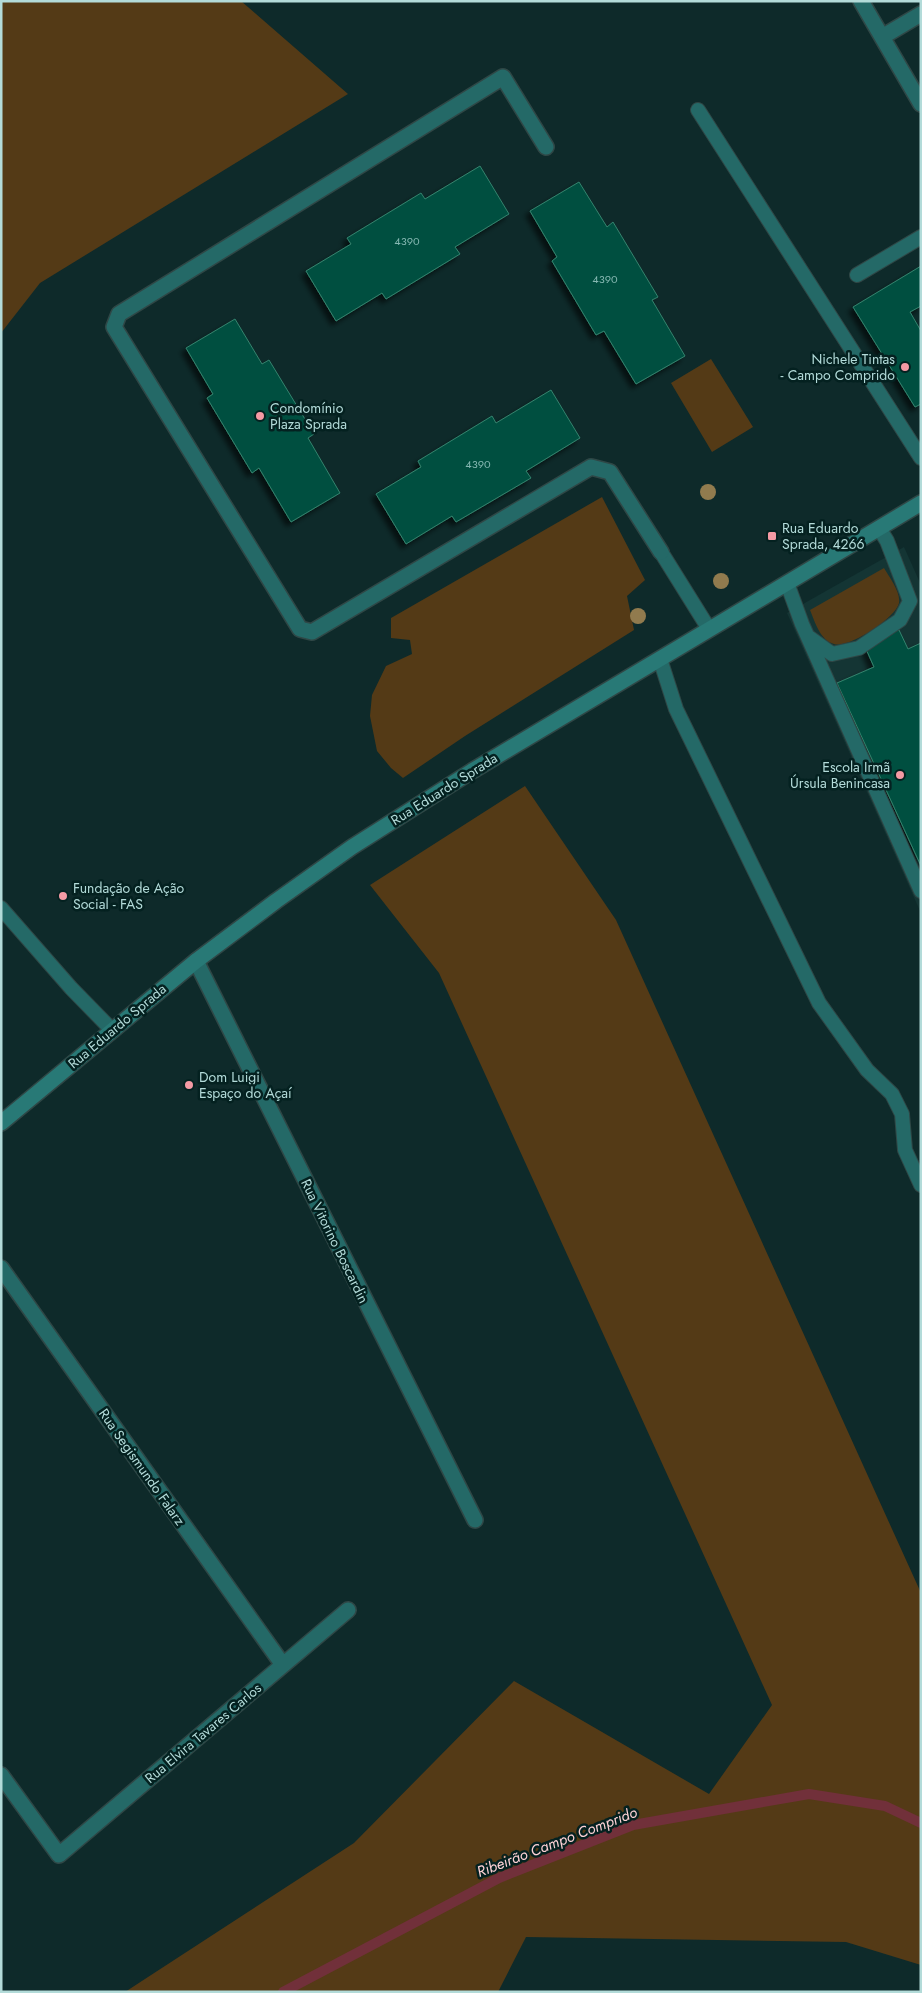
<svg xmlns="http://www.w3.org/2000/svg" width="922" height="1993" font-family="Jost,sans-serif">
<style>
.built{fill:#143534}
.green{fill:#543a16}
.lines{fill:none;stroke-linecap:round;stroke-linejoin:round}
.stream{stroke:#71303a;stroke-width:10}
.building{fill:#00503f;stroke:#34836e;filter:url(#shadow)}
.lane-casing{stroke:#2f4746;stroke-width:16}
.street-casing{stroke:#2f4746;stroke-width:18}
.secondary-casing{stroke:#2f4746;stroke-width:18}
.lane{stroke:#246967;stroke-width:14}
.street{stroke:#246967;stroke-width:15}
.secondary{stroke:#287976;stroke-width:15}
.tree{fill:#917b4e}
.poi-dot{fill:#f49aa4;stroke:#042120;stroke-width:2}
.labels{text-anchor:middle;stroke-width:5;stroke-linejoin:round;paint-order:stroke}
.number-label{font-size:11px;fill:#86b8b2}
.poi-label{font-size:14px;fill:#b3dbd9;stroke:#042120;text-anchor:start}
.street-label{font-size:14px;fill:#b3dbd9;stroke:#042120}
.water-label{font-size:15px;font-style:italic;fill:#fed2d6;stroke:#042120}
</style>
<defs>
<filter id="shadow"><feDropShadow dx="-4.5" dy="4.5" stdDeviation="2.5" flood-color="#0009"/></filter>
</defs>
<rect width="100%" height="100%" fill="#0e2a2a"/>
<path class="built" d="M904,547L921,585V913L787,613Z"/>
<path class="green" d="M1,1H241L348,94L40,283L1,333Z
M711,359L753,427L712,452L671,383Z
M602,497L645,580L627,596L634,630L465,736L403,778L391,768L377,751L370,716L372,695L386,666L412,654L410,640L391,638V618Z
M884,568C889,577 901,592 899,603C896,618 848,649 834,644C820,640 815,622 810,610Z
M525,786L616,920L921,1593V1965L846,1942L526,1937L498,1992H125L354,1843L514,1681L709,1794L772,1705L439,973L370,885Z"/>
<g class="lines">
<path class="stream" d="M283,1992L499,1878L633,1825L809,1794L885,1806L921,1823"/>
</g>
<path class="building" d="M480,166L509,214L455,247L460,254L386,299L382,293L336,321L306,271L351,244L347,238L421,193L425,199Z
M579,182L607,227L613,222L658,297L652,300L685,356L636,384L604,331L596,335L552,261L557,257L530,211Z
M921,266V306L910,312L921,331V404L915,407L853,307Z
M235,319L262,364L269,360L314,434L308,438L340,493L291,522L259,468L252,473L207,398L213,394L186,348Z
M551,390L580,438L526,471L531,478L456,522L452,516L406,544L376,494L421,467L418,461L492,416L496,423Z
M899,630L908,649L921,643V866L837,683L874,667L866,649L880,637Z"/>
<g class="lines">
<g class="lane-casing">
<path id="lane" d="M698,110L921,458
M857,275L921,237
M661,552L709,629
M787,583L802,624L921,891
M810,638L832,654L859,648L900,620L910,601L887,541L879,528
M660,659L676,709L819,1003L867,1070L892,1094L902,1114L905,1150L921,1185
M1,908L71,988L112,1030"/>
</g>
<g class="street-casing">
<path id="street" d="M861,1L921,104
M882,37L921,14
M546,147L503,77L119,314L114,327L300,629L312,632L591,467L610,472L661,552
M196,961L475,1520
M1,1268L283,1665
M1,1775L59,1855L348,1610"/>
</g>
<g class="secondary-casing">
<path id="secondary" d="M1,1123L196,961L276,901L352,847L472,771L921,503"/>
</g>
<use href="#lane" class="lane"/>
<use href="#street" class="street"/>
<use href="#secondary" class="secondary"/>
</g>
<g class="tree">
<circle cx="708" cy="492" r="8"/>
<circle cx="721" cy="581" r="8"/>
<circle cx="638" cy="616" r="8"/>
</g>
<g class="poi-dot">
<circle cx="905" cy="367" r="5"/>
<circle cx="260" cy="416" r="5"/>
<rect x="767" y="531" width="10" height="10" rx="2.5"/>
<circle cx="900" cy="775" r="5"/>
<circle cx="63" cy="896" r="5"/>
<circle cx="189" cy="1085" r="5"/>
</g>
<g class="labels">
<g class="number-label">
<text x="407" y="245">4390</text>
<text x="605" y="283">4390</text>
<text x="478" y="468">4390</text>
</g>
<g class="poi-label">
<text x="895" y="364" text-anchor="end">Nichele Tintas<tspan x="895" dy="16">- Campo Comprido</tspan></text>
<text x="270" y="413">Condomínio<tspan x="270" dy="16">Plaza Sprada</tspan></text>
<text x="782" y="533">Rua Eduardo<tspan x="782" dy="16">Sprada, 4266</tspan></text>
<text x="890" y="772" text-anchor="end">Escola Irmã<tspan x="890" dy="16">Úrsula Benincasa</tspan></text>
<text x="73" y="893">Fundação de Ação<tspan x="73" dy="16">Social - FAS</tspan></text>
<text x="199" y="1082">Dom Luigi<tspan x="199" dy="16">Espaço do Açaí</tspan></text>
</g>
<g class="street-label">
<text transform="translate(444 789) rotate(-32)" y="5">Rua Eduardo Sprada</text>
<text transform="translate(117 1026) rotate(-40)" y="5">Rua Eduardo Sprada</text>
<text transform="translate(335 1241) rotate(64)" y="5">Rua Vitorino Boscardin</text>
<text transform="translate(142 1467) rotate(55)" y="5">Rua Segismundo Falarz</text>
<text transform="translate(203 1733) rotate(-40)" y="5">Rua Elvira Tavares Carlos</text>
</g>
<g class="water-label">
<text transform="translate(557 1842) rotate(-21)" y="5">Ribeirão Campo Comprido</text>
</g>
</g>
<rect width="922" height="1993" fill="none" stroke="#b3dbd9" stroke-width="5"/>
</svg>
